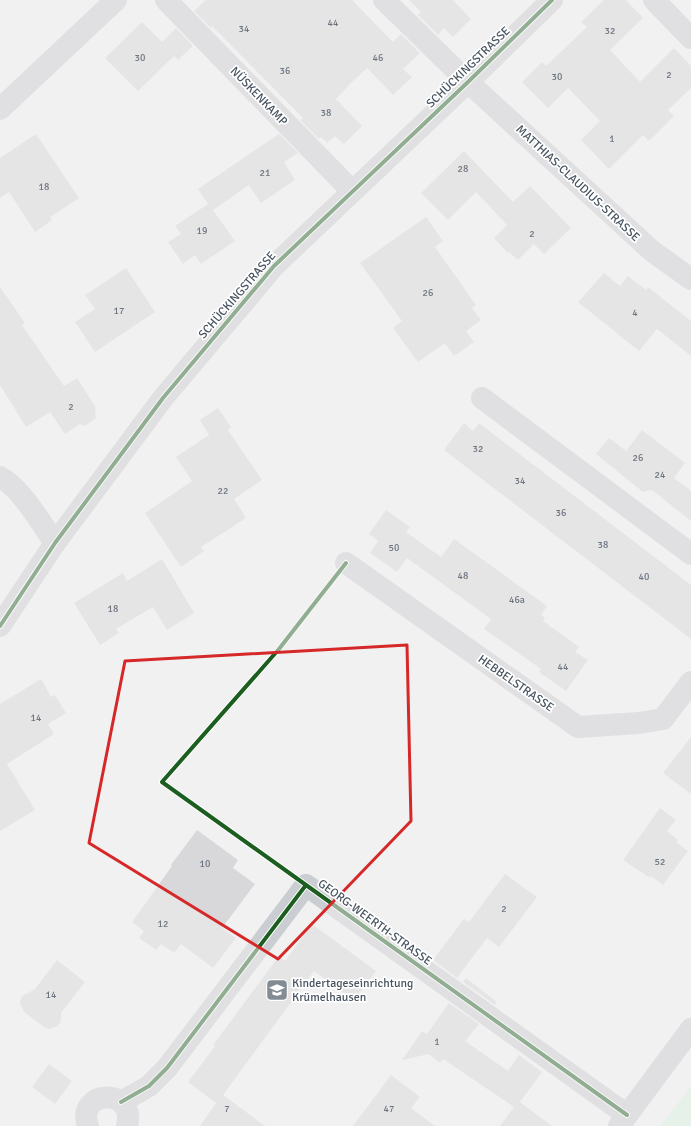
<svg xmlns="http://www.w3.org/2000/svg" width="691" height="1126" font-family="Signika,sans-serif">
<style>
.green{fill:#d5f2df}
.building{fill:#d8d8da}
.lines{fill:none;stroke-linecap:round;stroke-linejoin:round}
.minor{stroke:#cacdd1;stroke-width:22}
.major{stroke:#c7cbcf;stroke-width:22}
.cycleway-casing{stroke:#fff;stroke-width:6}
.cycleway{stroke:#1b5e20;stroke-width:4}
.marked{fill:none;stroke:#d62828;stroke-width:3;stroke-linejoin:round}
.labels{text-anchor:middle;stroke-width:3.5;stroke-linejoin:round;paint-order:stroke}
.number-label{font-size:10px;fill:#6d7680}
.street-label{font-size:12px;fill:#475460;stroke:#fff}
.poi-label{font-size:12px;fill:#475460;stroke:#fff;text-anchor:start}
</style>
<rect width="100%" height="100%" fill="#f2f1f1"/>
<path class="green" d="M691,1086V1126H661Z"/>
<path class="building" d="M206,0H352L393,42L401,34L420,53L403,69L412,77L393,95L367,68L351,83L336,99L362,126L344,144L335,136L327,143L321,137L319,139L300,120L303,118L212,26L211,28L194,11Z
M409,0H453L471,19L453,37L444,28L438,35L418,15L421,12Z
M604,0H626L643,18L610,50L640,82L674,48L691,66V88L668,110L674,116L649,141L643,135L609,169L581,140L600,121L568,88L548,108L522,82L542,62L546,66L587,27L581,22Z
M142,22L162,42L176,28L193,46L178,60L174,56L138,91L105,58Z
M36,134L79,198L50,217L52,220L35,232L9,192L0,198V158Z
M279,134L298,153L284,162L295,180L261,203L249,185L213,210L235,241L201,264L195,255L183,264L168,242L181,234L175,226L208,204L198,189Z
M464,151L513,202L530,186L571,228L544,254L534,244L518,260L509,252L508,253L494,238L507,225L476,192L448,220L421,193Z
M426,217L443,241L435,247L476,305L472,308L481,320L466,331L474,342L454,356L445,343L418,362L393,328L402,321L360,263Z
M126,268L155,312L95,352L75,322L95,309L85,295Z
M604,273L620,286L628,276L646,290L648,287L691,321V356L657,329L639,351L578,302Z
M0,287L25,323L22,325L64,386L77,378L95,406L96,418L85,426L80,424L65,434L50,412L26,427L0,385Z
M218,408L231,427L228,430L262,480L234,499L246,518L201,547L204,551L181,567L145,513L192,481L176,457L209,435L200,420Z
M464,423L473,431L479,423L691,585V639L444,450Z
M642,430L685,463L674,478L691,491V521L652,490L643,492L596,454L609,438L626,451Z
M386,510L410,527L406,532L441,557L454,539L547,606L541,615L545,618L543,621L579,647L575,652L588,660L566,691L539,672L541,669L484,629L491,619L407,558L397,572L370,553L378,541L369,534Z
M162,559L194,613L167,630L153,607L116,629L119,633L100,645L74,603L123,573L127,581Z
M41,679L51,697L55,695L66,713L48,724L54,734L7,764L35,810L0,831V704Z
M691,737V794L663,773Z
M660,808L676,820L667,831L678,840L676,842L688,851L663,885L651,876L650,878L623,860Z
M197,830L238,860L233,868L255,884L222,928L236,938L213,968L181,944L174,953L161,944L156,950L139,938L144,931L132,922L172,866L171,865Z
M505,874L537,897L499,947L487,938L457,978L433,960L464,919L469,922Z
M312,924L376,971L354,1001L314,971L223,1095L265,1126H200L216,1103L188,1082L215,1046L213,1045L279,956L285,961Z
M57,960L85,982L61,1013V1018L60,1023L57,1026L50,1029L44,1027L24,1012L20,1003L21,998L24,995L35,989Z
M466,978L497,1002L495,1005L463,982Z
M449,1003L479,1024L465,1041L508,1071L519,1055L542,1072L520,1102L552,1126H500L514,1107L443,1059L440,1063L429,1054L402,1060L422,1031L427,1034Z
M49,1064L72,1081L55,1104L32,1087Z
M391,1075L420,1097L411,1108L435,1126H353Z"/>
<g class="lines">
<path class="minor" d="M166,0L352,191
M384,0L468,82L652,251L691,279
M654,0L691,38
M0,109L116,0
M482,398L691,554
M0,477C21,488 41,523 55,543
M346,563L578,727L639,723L663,719L691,682
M0,626L55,543L163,398L274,266L468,82L552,0
M121,1102L149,1086L167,1068L306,885L627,1115
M88,1126C75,1090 137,1086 127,1126"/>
<path class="major" d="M619,1126L691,1029"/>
<g class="cycleway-casing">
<path id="cycleway" d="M0,626L55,543L163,398L274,266L468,82L552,0
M306,885L162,782L279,649L346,563
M121,1102L149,1086L167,1068L306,885L627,1115"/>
</g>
<use href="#cycleway" class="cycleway"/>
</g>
<path d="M0 0H691V1126H0ZM407,645L411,821L278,959L89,843L125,661Z" fill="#f2f1f1" fill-opacity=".55" fill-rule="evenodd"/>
<path class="marked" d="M407,645L411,821L278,959L89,843L125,661Z"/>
<defs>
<g id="school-square" transform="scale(1.15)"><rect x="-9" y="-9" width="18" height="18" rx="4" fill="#838b93" stroke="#fff"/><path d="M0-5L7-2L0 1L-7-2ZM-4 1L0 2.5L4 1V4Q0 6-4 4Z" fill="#fff"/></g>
</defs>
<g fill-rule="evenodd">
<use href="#school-square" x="277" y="990"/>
</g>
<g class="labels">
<g class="number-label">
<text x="333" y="26">44</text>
<text x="244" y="32">34</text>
<text x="610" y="34">32</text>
<text x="140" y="61">30</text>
<text x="378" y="61">46</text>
<text x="285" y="74">36</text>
<text x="669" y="78">2</text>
<text x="557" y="80">30</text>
<text x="326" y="116">38</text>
<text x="612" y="142">1</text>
<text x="463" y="172">28</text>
<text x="265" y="176">21</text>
<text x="44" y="190">18</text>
<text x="202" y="234">19</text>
<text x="532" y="237">2</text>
<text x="428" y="296">26</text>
<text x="119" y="314">17</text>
<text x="635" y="316">4</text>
<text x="71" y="410">2</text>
<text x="478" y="452">32</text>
<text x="638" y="461">26</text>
<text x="660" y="478">24</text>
<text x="520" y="484">34</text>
<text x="223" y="494">22</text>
<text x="561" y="516">36</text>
<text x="603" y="548">38</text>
<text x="394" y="551">50</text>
<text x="463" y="579">48</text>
<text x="644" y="580">40</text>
<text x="517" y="603">46a</text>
<text x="113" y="612">18</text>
<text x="563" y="670">44</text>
<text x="36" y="721">14</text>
<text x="660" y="865">52</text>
<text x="205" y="867">10</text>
<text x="504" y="912">2</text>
<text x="163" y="927">12</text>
<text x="51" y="998">14</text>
<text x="437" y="1045">1</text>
<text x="227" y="1112">7</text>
<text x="389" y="1112">47</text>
</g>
<g class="street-label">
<text transform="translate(468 67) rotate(-44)" y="4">SCHÜCKINGSTRASSE</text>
<text transform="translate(259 96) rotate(46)" y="4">NÜSKENKAMP</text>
<text transform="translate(578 183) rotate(43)" y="4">MATTHIAS-CLAUDIUS-STRASSE</text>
<text transform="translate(237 295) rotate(-49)" y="4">SCHÜCKINGSTRASSE</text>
<text transform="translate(516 683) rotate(35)" y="4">HEBBELSTRASSE</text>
<text transform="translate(375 922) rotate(36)" y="4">GEORG-WEERTH-STRASSE</text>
</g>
<g class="poi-label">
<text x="292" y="987">Kindertageseinrichtung<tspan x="292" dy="14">Krümelhausen</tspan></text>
</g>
</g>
</svg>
